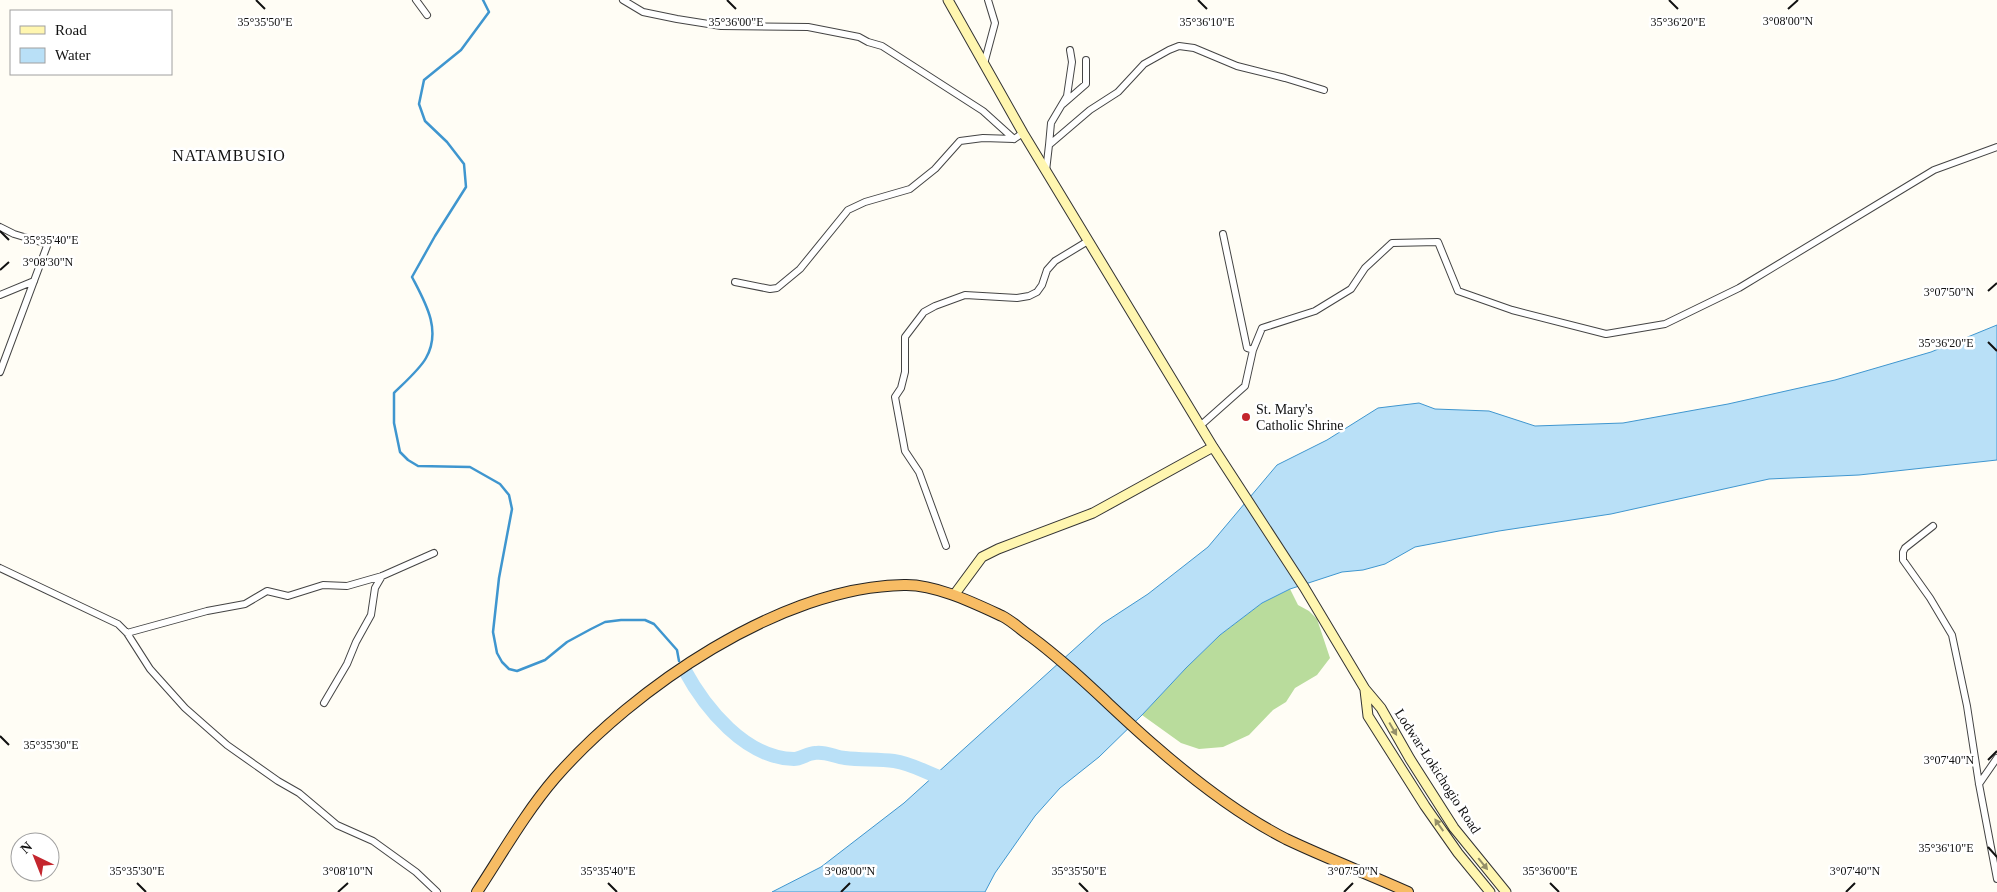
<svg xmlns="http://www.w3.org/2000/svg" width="1997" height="892" font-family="'Times New Roman',serif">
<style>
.forest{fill:#b9dc9c}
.water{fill:#b9e0f7;stroke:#3f96cf}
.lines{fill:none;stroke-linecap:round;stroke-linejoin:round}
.stream{stroke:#3f96cf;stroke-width:2.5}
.river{stroke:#b9e0f7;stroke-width:14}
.minor-casing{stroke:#444;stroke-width:8}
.secondary-casing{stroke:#333;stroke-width:11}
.trunk-casing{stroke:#222;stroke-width:12}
.minor{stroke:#fff;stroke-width:6}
.secondary{stroke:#fff6b0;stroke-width:9}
.trunk{stroke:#f7bc64;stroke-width:10}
.oneway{fill:#948f68}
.ticks{fill:none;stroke:#111;stroke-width:2}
.poi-dot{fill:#c4262e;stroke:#fff;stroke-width:2}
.labels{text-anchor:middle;stroke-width:5;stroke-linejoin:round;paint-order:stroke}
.poi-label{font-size:14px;fill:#111;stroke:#fff;text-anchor:start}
.street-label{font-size:14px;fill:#111;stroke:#fff}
.quarter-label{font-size:16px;letter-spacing:1px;fill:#111;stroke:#fff}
.ticks-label{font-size:12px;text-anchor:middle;fill:#111;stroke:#fff;stroke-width:5;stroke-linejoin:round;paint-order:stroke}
</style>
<rect width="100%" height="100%" fill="#fffdf5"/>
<path class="forest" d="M1290,589L1298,605L1309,611L1317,619L1330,658L1317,675L1295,688L1286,702L1273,710L1249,735L1223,747L1199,749L1181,743L1142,715L1186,668L1220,635L1262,603Z"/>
<path class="water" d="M1997,325V460L1859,475L1769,479L1611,514L1499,531L1415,547L1385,564L1363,570L1342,572L1290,589L1262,603L1220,635L1186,668L1142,715L1099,757L1060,788L1035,816L995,873L985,892H772L821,867L904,803L1102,624L1148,594L1208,547L1277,465L1327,440L1378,408L1419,403L1435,409L1489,411L1535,426L1623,423L1728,404L1835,380L1931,352Z"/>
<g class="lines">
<path class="stream" d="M483,0L489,12L461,50L424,80L419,104L425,121L447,142L464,164L466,187L435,236L412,277C425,302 442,330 426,358C420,369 404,383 394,393V423L400,452L408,460L418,466L470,467L500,484L509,495L512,509L499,578L493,632L497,653L502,662L509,669L517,671L545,660L567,642L591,629L605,622L621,620H645L654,624L677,650L679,661"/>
<path class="river" d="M684,669C705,708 745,758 794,759C801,759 808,753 815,753C825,751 835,757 845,758C861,760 878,759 894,761C915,764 931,776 951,781"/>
<g class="minor-casing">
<path id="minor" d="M416,0L427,15
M623,0L643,12L677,19L721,26L808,27L859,37L868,42L882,46L983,111L1014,139
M984,64L995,23L988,0
M1063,104L1086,84V60
M1049,145L1051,123L1067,96L1072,62L1070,50
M1046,171L1049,145L1090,110L1118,92L1144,64L1169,50L1179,46L1194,48L1237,66L1285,78L1324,90
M0,227L14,234L44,243L47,246L0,372
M1223,234L1247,348L1253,350
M735,282L770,289L777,288L800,269L848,210L865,202L910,189L935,169L960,141L983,138L1014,139L1023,133
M0,295L34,281
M1200,426L1245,386L1253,350L1262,328L1315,311L1351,289L1365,268L1392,243L1438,242L1458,291L1512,310L1606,334L1665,324L1739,288L1934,170L1997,147
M1933,526L1905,548L1903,552V560L1930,598L1952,635L1967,706L1979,784L1997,879
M946,546L919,472L905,451L895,397L901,388L905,372V337L924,312L935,306L965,295L1017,298L1029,296L1037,292L1042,285L1047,270L1055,261L1088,241
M0,568L118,624L127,633L150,669L185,708L227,745L278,781L299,793L337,825L373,841L416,872L437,892
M127,633L207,611L245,604L267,591L288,596L323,585L347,586L382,576L434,553
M324,703L347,664L356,642L371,615L375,588L382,576
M1979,784L1997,758"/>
</g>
<g class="secondary-casing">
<path id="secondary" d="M948,0L1023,133L1213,447L1304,587L1365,689L1381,708L1410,759L1454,828L1506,892
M954,595L982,557L998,549L1093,513L1213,447
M1365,690L1368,716L1425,806L1458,853L1490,892"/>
</g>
<g class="trunk-casing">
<path id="trunk" d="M477,892C502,854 525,813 555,778C634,688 780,587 904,585C935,584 974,603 1002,616C1012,621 1021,630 1030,636C1075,669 1113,710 1155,746C1195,781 1239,815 1286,839C1326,858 1368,874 1408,892"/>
</g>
<use href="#minor" class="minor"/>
<use href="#secondary" class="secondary"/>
<use href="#trunk" class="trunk"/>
</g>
<defs><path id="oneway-solid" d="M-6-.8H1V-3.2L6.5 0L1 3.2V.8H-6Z" transform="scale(1.25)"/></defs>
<g class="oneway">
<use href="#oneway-solid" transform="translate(1393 729) rotate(60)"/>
<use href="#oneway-solid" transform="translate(1439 825) rotate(-125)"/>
<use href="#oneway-solid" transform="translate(1483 864) rotate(51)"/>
</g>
<path class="ticks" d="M256,0L265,9M727,0L736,9M1198,0L1207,9M1669,0L1678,9M1788,9L1798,0M0,231L9,240M0,270L9,262M1988,291L1997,283M1988,342L1997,351M0,736L9,745M1988,760L1997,751M1988,847L1997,857M137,883L146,892M608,883L617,892M1079,883L1088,892M1550,883L1559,892M338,892L348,883M841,892L850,883M1344,892L1353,883M1846,892L1855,883"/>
<circle class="poi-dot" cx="1246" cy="417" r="5"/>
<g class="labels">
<g class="poi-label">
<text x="1256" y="414">St. Mary's<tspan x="1256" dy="16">Catholic Shrine</tspan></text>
</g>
<g class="street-label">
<text transform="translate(1438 771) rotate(57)" y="5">Lodwar-Lokichogio Road</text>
</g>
<g class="quarter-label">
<text x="229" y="161">NATAMBUSIO</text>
</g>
</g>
<g class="ticks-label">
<text x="1788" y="25">3°08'00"N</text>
<text x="265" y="26">35°35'50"E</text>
<text x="736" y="26">35°36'00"E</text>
<text x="1207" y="26">35°36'10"E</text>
<text x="1678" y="26">35°36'20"E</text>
<text x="51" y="244">35°35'40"E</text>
<text x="48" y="266">3°08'30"N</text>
<text x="1949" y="296">3°07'50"N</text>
<text x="1946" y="347">35°36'20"E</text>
<text x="51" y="749">35°35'30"E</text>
<text x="1949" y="764">3°07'40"N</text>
<text x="1946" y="852">35°36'10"E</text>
<text x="137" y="875">35°35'30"E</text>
<text x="608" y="875">35°35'40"E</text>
<text x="1079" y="875">35°35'50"E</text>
<text x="1550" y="875">35°36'00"E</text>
<text x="348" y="875">3°08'10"N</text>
<text x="850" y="875">3°08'00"N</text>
<text x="1353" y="875">3°07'50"N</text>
<text x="1855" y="875">3°07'40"N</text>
</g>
<rect x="10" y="10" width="162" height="65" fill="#ffffff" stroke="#a0a0a0"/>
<rect x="20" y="26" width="25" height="8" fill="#fff6b0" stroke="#a0a0a0"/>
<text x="55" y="35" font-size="15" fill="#111111">Road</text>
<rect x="20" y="48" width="25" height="15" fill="#b9e0f7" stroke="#a0a0a0"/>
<text x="55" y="60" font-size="15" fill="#111111">Water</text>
<g transform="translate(35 857) rotate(317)"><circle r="24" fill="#ffffff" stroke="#a0a0a0"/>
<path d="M0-4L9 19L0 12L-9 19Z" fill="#c4262e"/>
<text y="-8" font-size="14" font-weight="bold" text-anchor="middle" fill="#111111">N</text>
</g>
</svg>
